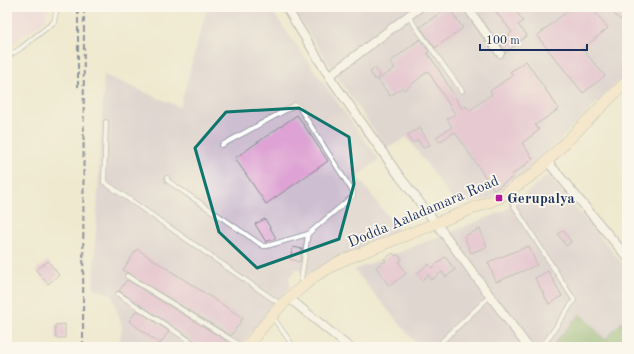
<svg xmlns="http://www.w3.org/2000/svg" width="634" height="354" font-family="'Old Standard TT',serif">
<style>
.built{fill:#f0d0e4}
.industrial{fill:#cebed1}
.forest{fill:#7cac66;stroke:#4c6e62}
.building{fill:#dea3d4}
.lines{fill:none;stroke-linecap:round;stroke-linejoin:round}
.service-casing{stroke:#858c96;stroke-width:5.5}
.minor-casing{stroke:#858c96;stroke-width:10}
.secondary-casing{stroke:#858c96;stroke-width:12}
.service{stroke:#fff;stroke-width:4}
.minor{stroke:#fff;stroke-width:8}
.secondary{stroke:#fde5c5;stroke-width:11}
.rail{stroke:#1b2f5e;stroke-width:2;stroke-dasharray:6 3;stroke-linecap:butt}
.marked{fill:none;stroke:#0f766e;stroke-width:3;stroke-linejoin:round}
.poi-dot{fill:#b5179e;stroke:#fbf7ec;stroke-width:1.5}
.labels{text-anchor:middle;stroke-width:3.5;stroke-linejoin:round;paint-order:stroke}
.poi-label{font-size:15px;font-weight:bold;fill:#1b2f5e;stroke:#fbf7ec;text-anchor:start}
.street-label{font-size:15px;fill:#1b2f5e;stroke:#fbf7ec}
</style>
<rect width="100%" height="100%" fill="#fbf7ec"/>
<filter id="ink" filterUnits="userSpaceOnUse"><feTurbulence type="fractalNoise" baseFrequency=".025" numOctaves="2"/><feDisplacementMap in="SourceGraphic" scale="8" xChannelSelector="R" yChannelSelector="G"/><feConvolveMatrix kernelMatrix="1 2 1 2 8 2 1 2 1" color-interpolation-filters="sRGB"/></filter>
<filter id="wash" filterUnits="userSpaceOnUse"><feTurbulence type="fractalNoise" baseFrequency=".012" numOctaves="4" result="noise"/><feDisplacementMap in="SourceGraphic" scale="16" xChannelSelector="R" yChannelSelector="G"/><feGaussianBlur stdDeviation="0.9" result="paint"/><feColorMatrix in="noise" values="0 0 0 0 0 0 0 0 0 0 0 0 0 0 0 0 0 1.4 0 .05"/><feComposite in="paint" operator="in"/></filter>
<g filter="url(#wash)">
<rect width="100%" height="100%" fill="#efe9cf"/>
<path class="built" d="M7,7H47L46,20L7,47Z"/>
<path class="industrial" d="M207,7H269L379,160L357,176L399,231L306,275L297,268L289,278L290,288L239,347H119L122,327L112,295L93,288L104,75L180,107Z
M291,7H627V73L528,172L489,199L456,205L407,137L386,149Z
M548,175L627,269V317L605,340L580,314L551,347H419L354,270L504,211Z"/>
<path class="forest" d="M580,314L605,340L627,317V347H551Z"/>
<g id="blocks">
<path class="building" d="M448,7L463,28L435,48L420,27Z
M492,7H513L523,21L518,25L527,35L505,54L504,50L500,43L512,32Z
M572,7H591L608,28L582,49L605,76L583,93L537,36Z
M607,7H627V12L620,20Z
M420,39L429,52L427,53L436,65L462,109L466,106L469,111L492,94L490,91L513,75L510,72L526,61L559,109L535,125L539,130L522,143L533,159L512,175L513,177L494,190L455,132L439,142L436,137L452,127L447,119L455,114L428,71L405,90L402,88L390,96L378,80L395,68L390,62Z
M375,68L380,76L375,80L370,72Z
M297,115L328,161L266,204L235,158Z
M420,128L430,145L423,148L418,140L412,143L407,135Z
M265,219L276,238L266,242L255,224Z
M480,229L487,247L471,253L464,236Z
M563,230L571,242L566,246L558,234Z
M529,246L537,265L496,282L488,262Z
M293,247L302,249L300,262L290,259Z
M137,249L243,318L231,336L123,270Z
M393,253L395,256L398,254L402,260L399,262L406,274L389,286L376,267L386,261L384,259Z
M445,257L455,270L446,277L442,272L431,280L428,275L422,280L417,273L429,264L432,268Z
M48,261L59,275L48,284L36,270Z
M548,271L562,296L549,304L535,278Z
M127,280L227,341L224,347H204L119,291Z
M137,310L169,331L160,344L129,321Z
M65,324V338H56L55,325Z"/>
</g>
</g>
<g filter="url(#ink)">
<use href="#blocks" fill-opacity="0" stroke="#858c96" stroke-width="1"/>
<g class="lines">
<g class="service-casing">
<path id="service" d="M408,16L462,91
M7,57L21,48L54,22L57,7
M106,122L104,182L280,304
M167,178L168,181L263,246H267L308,234L353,196V192L299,107L295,105L222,145
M507,195L574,300L573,302L542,347
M127,276L243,347
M300,287L308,234
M118,294L199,347
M272,316L289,340L292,347
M284,347L291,343
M436,347L490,296"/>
</g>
<g class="minor-casing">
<path id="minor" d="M286,7L329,76L400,177L436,223L528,347
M467,7L500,53
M329,76L420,7
M547,161L627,257
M289,298L349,347"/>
</g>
<g class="secondary-casing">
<path id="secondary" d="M246,347L281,305L315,276L341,261L499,198L535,173L627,81"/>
</g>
<use href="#service" class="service"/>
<use href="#minor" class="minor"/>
<use href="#secondary" class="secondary"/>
<path class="rail" d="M78,87V7
M83,347L84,7"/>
</g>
</g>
<path d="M0 0H634V354H0ZM299,108L349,137L354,184L339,239L257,268L219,232L195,148L226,112Z" fill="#efe9cf" fill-opacity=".55" fill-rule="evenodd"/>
<path class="marked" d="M299,108L349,137L354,184L339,239L257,268L219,232L195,148L226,112Z"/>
<rect class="poi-dot" x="495" y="194" width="8" height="8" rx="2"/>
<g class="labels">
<g class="poi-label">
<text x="507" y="203">Gerupalya</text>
</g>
<g class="street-label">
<text transform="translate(423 211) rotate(-23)" y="5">Dodda Aaladamara Road</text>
</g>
</g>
<rect width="634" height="354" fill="none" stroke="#fbf7ec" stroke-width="24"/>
<path d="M480 44v6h107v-6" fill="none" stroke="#1b2f5e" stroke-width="2"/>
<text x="486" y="44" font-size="12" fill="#1b2f5e" stroke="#fbf7ec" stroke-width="3" paint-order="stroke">100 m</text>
</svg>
